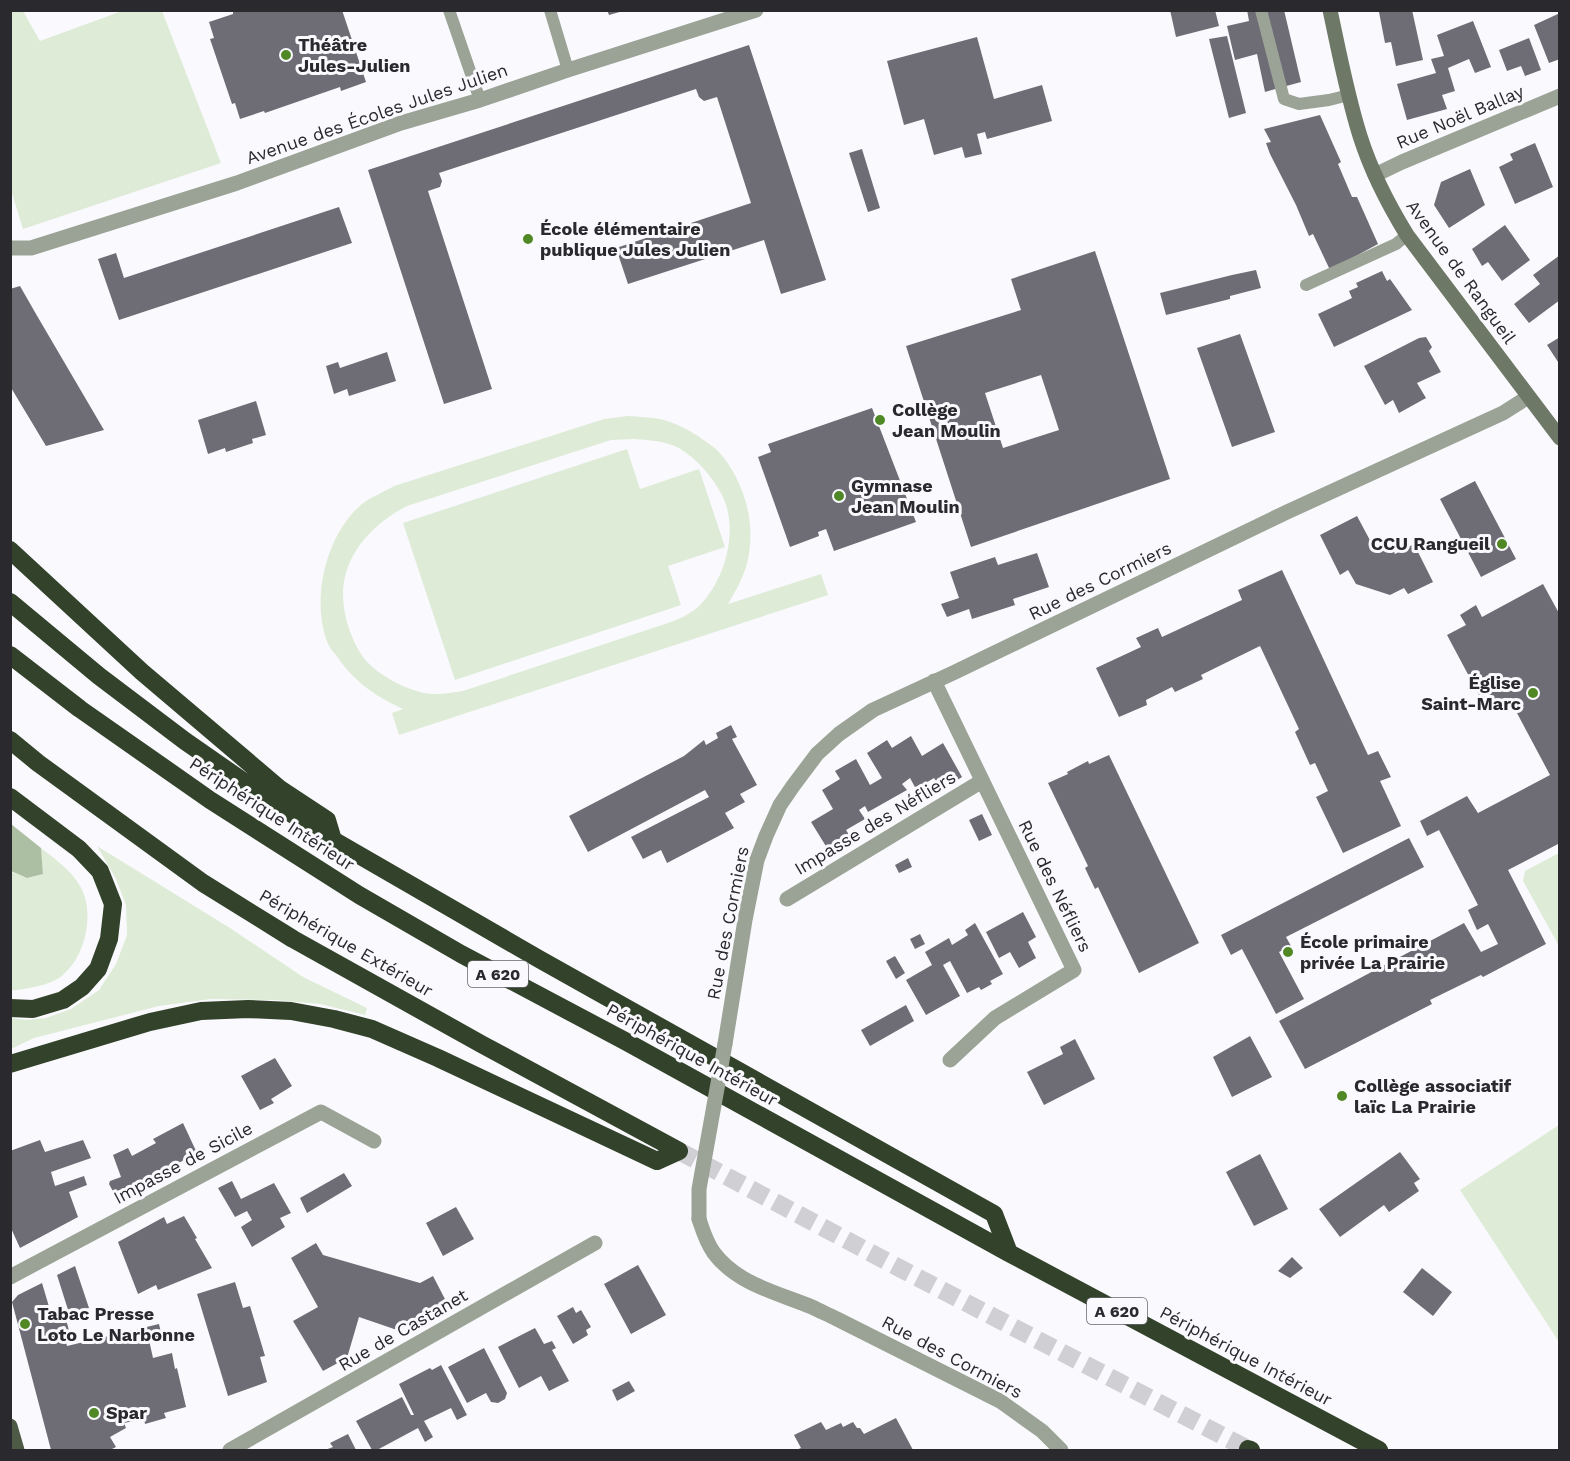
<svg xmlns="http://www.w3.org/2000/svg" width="1570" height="1461" font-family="'Work Sans',sans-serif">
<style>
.green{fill:#deebd7;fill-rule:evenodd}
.forest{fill:#acbfa3}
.building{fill:#6e6d76;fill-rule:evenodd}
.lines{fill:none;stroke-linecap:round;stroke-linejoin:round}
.highway-tunnel{stroke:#d0d0d4;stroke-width:18;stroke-dasharray:18 9;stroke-linecap:butt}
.lane{stroke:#9aa396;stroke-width:12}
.street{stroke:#9aa396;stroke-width:15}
.secondary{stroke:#6d7867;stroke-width:15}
.primary{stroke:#4d5b46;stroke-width:15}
.highway{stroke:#33422a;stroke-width:18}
.street-bridge{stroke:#9aa396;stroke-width:15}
.poi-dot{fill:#4f8825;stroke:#fafafe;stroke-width:2}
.labels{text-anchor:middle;stroke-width:6;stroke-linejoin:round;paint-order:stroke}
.shield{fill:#fafafe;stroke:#68686c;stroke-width:1.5}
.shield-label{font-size:16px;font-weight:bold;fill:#2a2a2e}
.poi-label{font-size:18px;font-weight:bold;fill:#2a2a2e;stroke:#fafafe;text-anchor:start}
.street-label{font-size:18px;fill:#2a2a2e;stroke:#fafafe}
</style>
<rect width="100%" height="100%" fill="#fafafe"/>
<path class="green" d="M10,11H23L40,41L122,11H162L221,163L23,229L11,190Z
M628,416C638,417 650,417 660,419C673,422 687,429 698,436C704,441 712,445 717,450C745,480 758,526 746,567C742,580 735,592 728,604L821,574L828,595L399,735L392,713L403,709C375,696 353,681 336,655C333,652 330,648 328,644C310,600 326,534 362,504C371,497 384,492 394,486L604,419ZM634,439C649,440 665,441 679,448C697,459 712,476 722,495C739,529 726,578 700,605C691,614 679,619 668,623L463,691C454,692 444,694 435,694C412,694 376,675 363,657C347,634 338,599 346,573C355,542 380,520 407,506L611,440Z
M627,449L640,489L699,469L725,547L668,566L681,605L455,680L403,523Z
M97,846L230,928L303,977L367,1008L365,1015L320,1004L275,1000L211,999L159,1006L34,1038L11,1049V1018L26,1020L46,1018L71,1009L99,990L116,964L127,935L126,905L116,879Z
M41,848C55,859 71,870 80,886C95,911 86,953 66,972C57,982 41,986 29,988C22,989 17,991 10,990V871L27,878L43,874Z
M1559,853V946L1523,881L1525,871Z
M1559,1125V1342L1460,1190Z"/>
<path class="forest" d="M11,824L41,848L43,874L27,878L11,871Z"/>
<path class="building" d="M236,10H342L366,82L341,91L340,87L265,113L264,111L240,119L235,103L232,104L210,39L214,38L209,22L233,14V11Z
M607,10H623V11L609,15Z
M1170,10H1215L1219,26L1176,37Z
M1247,10H1284L1301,82L1265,92L1257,54L1235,60L1227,26L1249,21Z
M1388,10H1412L1423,60L1396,66L1391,42L1385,43L1379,12Z
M1560,13V59L1549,63L1534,25Z
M1473,21L1491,67L1475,73L1469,59L1448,68L1455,91L1442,95L1447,109L1407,120L1397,84L1436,73L1431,59L1444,56L1437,35Z
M1227,36L1246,113L1229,118L1209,39Z
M977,37L994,99L1042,85L1052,121L987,139L985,132L977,134L982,154L965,158L962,147L934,155L924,119L904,125L887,61Z
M1529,38L1541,70L1525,76L1521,66L1507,71L1499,50Z
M749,45L826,280L781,294L764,240L628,284L616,248L751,203L717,97L704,101L699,97L696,89L439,173L442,181L440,187L428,191L492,389L444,404L368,170Z
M1320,115L1341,162L1338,164L1352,197H1357L1378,244L1330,270L1313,234L1309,236L1296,205L1270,154L1266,143L1271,142L1264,129Z
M1535,143L1553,187L1515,204L1499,167L1513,160L1510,154Z
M862,149L880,208L868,212L849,153Z
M1470,169L1485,205L1449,228L1434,205L1441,182Z
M339,207L352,243L119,320L98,259L116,253L124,278Z
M1505,225L1530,260L1502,281L1488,262L1482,266L1472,249Z
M1095,251L1170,479L971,547L906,346L1021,310L1011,279ZM1041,375L1059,430L1003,448L985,393Z
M1560,255V300L1529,323L1514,304L1540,284L1533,275Z
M1256,270L1261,288L1230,296V299L1166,315L1160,293L1232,275Z
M1382,271L1387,281L1390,279L1412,310L1334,347L1318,314L1352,298L1349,291L1358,287L1356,283Z
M20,286L36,314L104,430L46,446L10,386V289Z
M1240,334L1275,432L1232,447L1197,348Z
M1426,337L1432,347L1429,351L1441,372L1417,383L1426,398L1399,413L1393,400L1385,405L1364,366L1419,338Z
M1560,337V365L1547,345Z
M387,352L396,381L349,396L347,389L334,394L326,366L338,362L340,368Z
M256,401L266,435L252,439L253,443L226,452L225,448L208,454L198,420Z
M872,408L916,522L834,551L826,529L818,532L819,536L790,547L758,457L771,452L768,444Z
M1475,481L1516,559L1481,577L1440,499Z
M1357,516L1372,544L1382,539L1390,543L1395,554L1414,544L1433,582L1408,594L1404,588L1390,595L1356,584L1348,570L1340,575L1320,535Z
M1037,553L1049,587L1013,599L1015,605L972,619L969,609L947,617L941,604L959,598L950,572L995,557L998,565Z
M1282,570L1368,755L1378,751L1391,777L1380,781L1401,826L1343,853L1316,797L1328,791L1315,763L1310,765L1295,732L1299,729L1260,646L1201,675L1203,679L1175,692L1172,687L1146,700L1147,705L1119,717L1096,668L1141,647L1136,638L1158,628L1162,637L1242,600L1238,590Z
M1543,584L1560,615V843L1508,870L1546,944L1483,977L1481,975L1430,1000L1432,1004L1305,1069L1279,1021L1464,923L1481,952L1498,944L1488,924L1477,930L1468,910L1478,905L1439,830L1427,836L1420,821L1467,796L1478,813L1550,775L1509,698L1487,710L1447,635L1466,625L1460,615L1476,605L1482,617Z
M731,725L737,737L732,739L757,785L740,794L745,802L725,813L734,828L667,863L661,850L643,859L631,837L709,797L705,790L588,852L569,816L684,756L704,740L706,745L718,738L716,733Z
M911,736L922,756L943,743L962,777L942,790L934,778L916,789L910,778L902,784L907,790L868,812L865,806L859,810L865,819L846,830L854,843L832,856L811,822L833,809L822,790L840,779L835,771L856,759L870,785L882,778L867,753L887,740L892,748Z
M1109,755L1199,943L1139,973L1098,887L1095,889L1085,868L1088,866L1048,783L1068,774L1067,772L1088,761L1089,764Z
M982,814L992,835L979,841L969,820Z
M1409,838L1424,867L1286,937L1291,946L1279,952L1304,999L1276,1014L1242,949L1231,955L1221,935Z
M908,858L912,867L899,873L895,865Z
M1023,912L1036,937L1028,942L1036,958L1019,968L1010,952L999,958L986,932Z
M975,923L1003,974L990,981L992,984L981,990L979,987L967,993L950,961L943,965L960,996L926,1015L906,980L932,965L925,952L949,938L952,945L968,935L965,930Z
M920,934L925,944L915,949L910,939Z
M895,956L905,973L896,979L886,961Z
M906,1005L914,1021L870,1046L861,1030Z
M1250,1036L1272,1077L1232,1097L1213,1057Z
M1075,1039L1095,1079L1044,1105L1027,1072L1063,1054L1060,1047Z
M275,1058L292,1086L271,1099L274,1103L260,1110L241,1076Z
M183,1123L197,1153L116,1197L109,1184L110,1181L121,1177L113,1155L128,1148L132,1156L156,1143L153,1139Z
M40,1140L45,1152L83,1140L91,1158L51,1172L55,1186L84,1176L87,1185L69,1192L78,1217L20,1248L10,1226V1151Z
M1400,1152L1420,1179L1414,1183L1419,1191L1389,1212L1384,1205L1340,1237L1319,1209Z
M1260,1154L1288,1209L1254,1226L1226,1172Z
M344,1173L352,1186L307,1213L300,1198Z
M232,1181L241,1199L274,1183L291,1213L280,1218L285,1227L252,1247L241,1227L252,1220L247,1211L235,1217L218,1188Z
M456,1207L474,1239L443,1256L426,1223Z
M184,1216L197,1238L195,1239L212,1268L158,1290L156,1285L138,1294L118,1242L164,1217L167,1224Z
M316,1243L323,1255L420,1283L433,1276L447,1303L397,1330L359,1317L347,1358L323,1371L293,1321L318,1307L291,1258Z
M1292,1257L1303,1268L1290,1278L1278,1271Z
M638,1265L666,1315L631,1334L604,1284Z
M75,1266L89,1308L69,1313L57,1275Z
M1422,1268L1452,1292L1433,1316L1403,1292Z
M235,1282L243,1308L250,1306L265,1356L260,1357L267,1382L228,1396L197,1294Z
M42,1283L53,1320L65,1316L70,1334L64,1335L67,1346L159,1324L162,1337L149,1340L153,1358L172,1353L175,1369L177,1368L186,1407L164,1413L166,1418L145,1424L144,1419L124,1423L126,1428L110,1437L116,1447L110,1450H51L12,1302L18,1295Z
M573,1307L576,1313L581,1310L591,1327L586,1330L588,1335L573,1344L557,1316Z
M535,1328L544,1344L552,1341L556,1348L552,1350L569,1381L549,1391L541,1376L519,1388L498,1347Z
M484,1348L507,1393L505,1399L498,1403L491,1402L486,1393L467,1403L448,1367Z
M441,1365L467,1415L457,1420L451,1408L424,1421L433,1437L425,1442L418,1428L377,1450H372L356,1421L402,1397L411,1415H414L399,1384L430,1368L432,1370Z
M629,1381L635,1391L617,1401L612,1390Z
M896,1418L913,1450H796L801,1448L794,1435L821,1422L826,1430L841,1423L843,1427L853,1422L857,1428H860L864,1434Z
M348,1434L356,1450H325L333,1447L330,1443Z"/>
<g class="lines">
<path class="highway-tunnel" d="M679,1151L905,1271L1248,1449"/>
<path class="lane" d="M449,10L480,100
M550,10L568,70
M1261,10L1284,99L1299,104L1329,100L1349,95
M1306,285L1396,244L1407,235"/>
<path class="street" d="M1375,175L1402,162L1560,96
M10,248H31L237,183L401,123L480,100L568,70L756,10
M934,681L1074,970L995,1018L950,1060
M787,899L982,781
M725,1044L745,920L757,860L766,836L780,805L793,786L817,754L839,734L873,710L953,673L1287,512L1503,413L1528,397
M699,1219C703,1231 706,1242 714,1253C737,1284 778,1293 812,1307C820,1311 829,1315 837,1319L1000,1401L1042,1431L1061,1450
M10,1277L321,1112L374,1141
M230,1450L595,1243"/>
<path class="secondary" d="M1330,10C1339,52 1347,95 1360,136C1371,171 1388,204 1407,235L1560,438"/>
<path class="primary" d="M10,1426L17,1450"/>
<path class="highway" d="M10,550L142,672L280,789L327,820L333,840
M10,602L99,676L185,741L273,802L333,840L539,959L994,1214L1009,1253
M10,655L80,709L210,800L359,895L461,954L625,1041L1009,1253L1379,1450
M10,740L38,763L203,883L293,939L483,1045L679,1151
M10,797L79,849L100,871L113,904L109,939L98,969L82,987L63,1000L33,1009L10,1008
M10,1064L150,1022L201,1011L248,1009L291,1011L334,1019L372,1029L438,1058L657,1161L679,1151
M1248,1449L1251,1450"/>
<path class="street-bridge" d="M699,1219V1189L725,1044"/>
</g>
<g class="poi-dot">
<circle cx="286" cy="55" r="6"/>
<circle cx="528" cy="239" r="6"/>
<circle cx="880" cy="420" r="6"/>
<circle cx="839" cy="496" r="6"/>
<circle cx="1502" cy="544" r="6"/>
<circle cx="1533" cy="693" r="6"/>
<circle cx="1288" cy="952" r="6"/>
<circle cx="1342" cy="1096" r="6"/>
<circle cx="25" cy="1324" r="6"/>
<circle cx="94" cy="1413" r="6"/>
</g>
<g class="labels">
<g class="shield">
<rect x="468" y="961" width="60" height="26" rx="4.5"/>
<rect x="1087" y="1298" width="60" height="26" rx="4.5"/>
</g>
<g class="shield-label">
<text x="498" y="980">A 620</text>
<text x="1117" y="1317">A 620</text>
</g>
<g class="poi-label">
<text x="298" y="51">Théâtre<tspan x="298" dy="21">Jules-Julien</tspan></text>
<text x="540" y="235">École élémentaire<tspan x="540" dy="21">publique Jules Julien</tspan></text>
<text x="892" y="416">Collège<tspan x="892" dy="21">Jean Moulin</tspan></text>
<text x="851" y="492">Gymnase<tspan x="851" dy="21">Jean Moulin</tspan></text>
<text x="1490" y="550" text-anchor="end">CCU Rangueil</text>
<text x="1521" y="689" text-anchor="end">Église<tspan x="1521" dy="21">Saint-Marc</tspan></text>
<text x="1300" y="948">École primaire<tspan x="1300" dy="21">privée La Prairie</tspan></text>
<text x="1354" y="1092">Collège associatif<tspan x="1354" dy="21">laïc La Prairie</tspan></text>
<text x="37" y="1320">Tabac Presse<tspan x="37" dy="21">Loto Le Narbonne</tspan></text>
<text x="106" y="1419">Spar</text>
</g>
<g class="street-label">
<text transform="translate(377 114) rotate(-19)" y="6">Avenue des Écoles Jules Julien</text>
<text transform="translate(1460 117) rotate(-23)" y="6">Rue Noël Ballay</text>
<text transform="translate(1461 272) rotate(54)" y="6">Avenue de Rangueil</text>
<text transform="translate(1100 581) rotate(-26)" y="6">Rue des Cormiers</text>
<text transform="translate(272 814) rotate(33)" y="6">Périphérique Intérieur</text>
<text transform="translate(875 823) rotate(-31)" y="6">Impasse des Néfliers</text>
<text transform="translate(1055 886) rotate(64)" y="6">Rue des Néfliers</text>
<text transform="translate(728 923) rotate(-79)" y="6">Rue des Cormiers</text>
<text transform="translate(346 943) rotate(30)" y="6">Périphérique Extérieur</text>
<text transform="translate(692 1055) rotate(29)" y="6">Périphérique Intérieur</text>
<text transform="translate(183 1163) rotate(-28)" y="6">Impasse de Sicile</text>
<text transform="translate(403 1330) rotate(-30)" y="6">Rue de Castanet</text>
<text transform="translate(1246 1356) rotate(28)" y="6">Périphérique Intérieur</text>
<text transform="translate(952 1357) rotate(28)" y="6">Rue des Cormiers</text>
</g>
</g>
<rect width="1570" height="1461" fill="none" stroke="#2a2a2e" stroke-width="24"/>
</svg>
